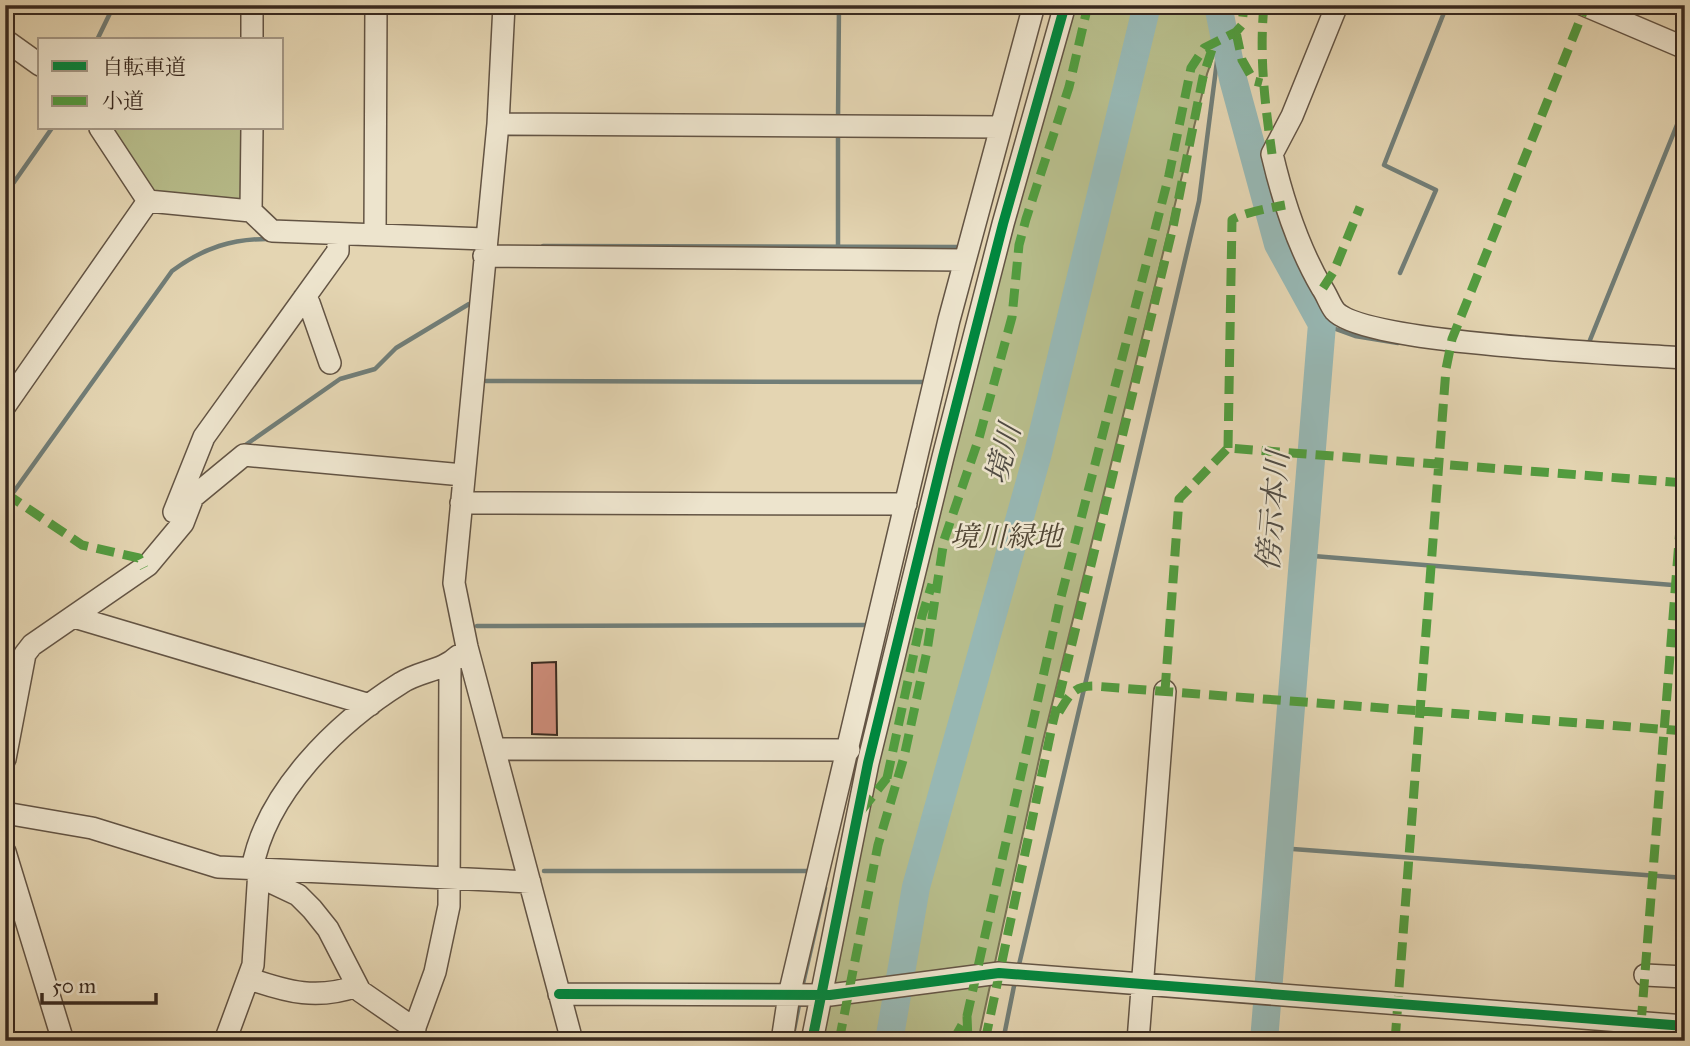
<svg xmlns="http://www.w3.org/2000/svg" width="1690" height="1046" font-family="'IM FELL Great Primer','Noto Serif JP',serif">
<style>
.green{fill:#b7bc8a;stroke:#787254;stroke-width:2}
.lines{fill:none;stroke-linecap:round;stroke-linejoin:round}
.stream{stroke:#717e78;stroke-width:4.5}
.river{stroke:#97b7b3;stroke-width:28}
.building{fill:#d08e7c;stroke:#38291f;stroke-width:2}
.minor-casing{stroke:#635444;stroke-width:24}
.minor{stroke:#ede4cd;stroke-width:21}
.quiet{stroke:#529c3f;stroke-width:9;stroke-dasharray:18 9;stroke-linecap:butt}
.cycleway-casing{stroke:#ede4cd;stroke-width:15}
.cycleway{stroke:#00873e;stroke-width:10}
.labels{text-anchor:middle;stroke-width:5;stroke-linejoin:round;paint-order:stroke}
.park-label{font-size:28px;font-style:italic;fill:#514634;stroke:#ede4cd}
.water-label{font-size:30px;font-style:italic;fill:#504c44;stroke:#ede4cd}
</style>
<rect width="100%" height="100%" fill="#e4d5b2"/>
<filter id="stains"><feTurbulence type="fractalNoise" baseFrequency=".00286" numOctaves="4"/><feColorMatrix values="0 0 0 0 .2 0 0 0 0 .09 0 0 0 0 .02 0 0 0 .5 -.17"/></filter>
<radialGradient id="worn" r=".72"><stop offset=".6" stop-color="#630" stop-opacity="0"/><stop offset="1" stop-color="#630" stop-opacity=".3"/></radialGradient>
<path class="green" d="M1066,5H1232L1207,74L1043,741L978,1041H811L926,505Z
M105,128H249L248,205L157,198Z"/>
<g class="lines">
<path class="stream" d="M97,40L114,5
M838,120L839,5
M5,195L52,128
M543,246L961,247
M838,247V132
M1400,273L1436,190L1384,165L1447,5
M1322,324L1355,336L1398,343
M1588,345L1685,105
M486,381L926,382
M244,446L340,379L375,369L396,348L469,304
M5,504L172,271C203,248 233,238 272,239
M1301,555L1685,586
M477,626L872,625
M1279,848L1685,878
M544,871H813
M1018,969L1199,201L1217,61L1222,55L1228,54
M802,988L825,888
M1685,1001V1007
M794,1030L800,1000
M1003,1041L1015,981"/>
<path class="river" d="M1218,5L1233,79L1278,244L1322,324L1264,1041
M889,1041L916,887L1038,453L1147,5"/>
</g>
<path class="building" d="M556,662L557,735L532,734V663Z"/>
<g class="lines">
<g class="minor-casing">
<path id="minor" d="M504,5L498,124L454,583L467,647L572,1041
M1337,5L1292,116L1272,154C1283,201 1298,247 1322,288C1327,295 1330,305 1335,311C1365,344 1627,354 1685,358
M1584,5L1685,48
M5,40L40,65
M252,40V5
M498,124L1001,127
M100,128L148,201
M252,128L251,211L272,231L485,239
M148,201L251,211
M375,235L376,5
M484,256L964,260
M304,298L309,303L330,363
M5,406L148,201
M461,503L906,504
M174,512L204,437L338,251V234
M74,617L370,705
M496,749L849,750
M5,759L25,654L32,645L148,565L183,523L193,497L244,455L463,475
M5,813L92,828L218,867L530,882
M5,852L63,1041
M252,870C265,793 337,723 401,683C419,671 443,671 458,656
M258,876L298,895L312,909L328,929L360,991L415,1029
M1645,975L1685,977
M250,979C288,992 317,1000 357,986
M559,994L830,995L999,973L1685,1026
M225,1041L253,965L259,870
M410,1041L435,972L449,906L450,665
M782,1041L789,995L949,320L1034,5
M812,1041L868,763L943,457L1003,224L1065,5
M1138,1041L1165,691"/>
</g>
<use href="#minor" class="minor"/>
<path class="quiet" d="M1264,5C1259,57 1265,104 1272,154
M1236,32L1242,60L1254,81L1262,83
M1323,288L1334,271L1360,207
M1228,448L1232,220C1238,214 1274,207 1285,205
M5,493L82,545L139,558L144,568
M1165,691L1179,499L1228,448L1685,483
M1059,712C1069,696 1073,686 1093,686L1685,731
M887,778L922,616L932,584
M861,811L887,778L893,779
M967,1016L968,1041
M1641,1024L1685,465
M839,1041L878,845L904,757L927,651L944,540L979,438L1012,317L1019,245L1026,219L1069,87L1088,5
M953,1041L967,1016L1060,601L1169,175L1191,68L1204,48L1236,32L1242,25L1244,5
M985,1041L1053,722L1173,227L1203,77L1214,43
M1395,1041L1446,369L1452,339L1586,5"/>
<g class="cycleway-casing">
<path id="cycleway" d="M559,994L830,995L999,973L1685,1026
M812,1041L868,763L943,457L1003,224L1065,5"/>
</g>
<use href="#cycleway" class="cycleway"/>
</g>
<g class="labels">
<g class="park-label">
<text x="1006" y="546">境川緑地</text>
</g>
<g class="water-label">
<text transform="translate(1003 454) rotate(-75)" y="10">境川</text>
<text transform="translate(1273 511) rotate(-85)" y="10">傍示本川</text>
</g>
</g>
<rect width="1690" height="1046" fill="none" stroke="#e4d5b2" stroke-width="28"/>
<rect x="7" y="7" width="1676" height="1032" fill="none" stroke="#38291f" stroke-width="3.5"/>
<rect x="14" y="14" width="1662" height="1018" fill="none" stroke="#38291f" stroke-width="2"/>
<rect x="38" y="38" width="245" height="91" fill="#ede4cd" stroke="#a59987" stroke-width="2"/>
<rect x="52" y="61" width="35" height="10" fill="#00873e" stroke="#a59987" stroke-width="2"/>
<text x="102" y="74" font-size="21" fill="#38291f">自転車道</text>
<rect x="52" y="96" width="35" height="10" fill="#529c3f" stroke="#a59987" stroke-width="2"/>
<text x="102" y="108" font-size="21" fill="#38291f">小道</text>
<path d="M42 993v10h114v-10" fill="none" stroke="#38291f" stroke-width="3.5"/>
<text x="52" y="993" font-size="21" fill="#38291f" stroke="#ede4cd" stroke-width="5" paint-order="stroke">50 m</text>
<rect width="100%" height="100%" filter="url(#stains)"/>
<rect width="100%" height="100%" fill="url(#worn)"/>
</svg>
